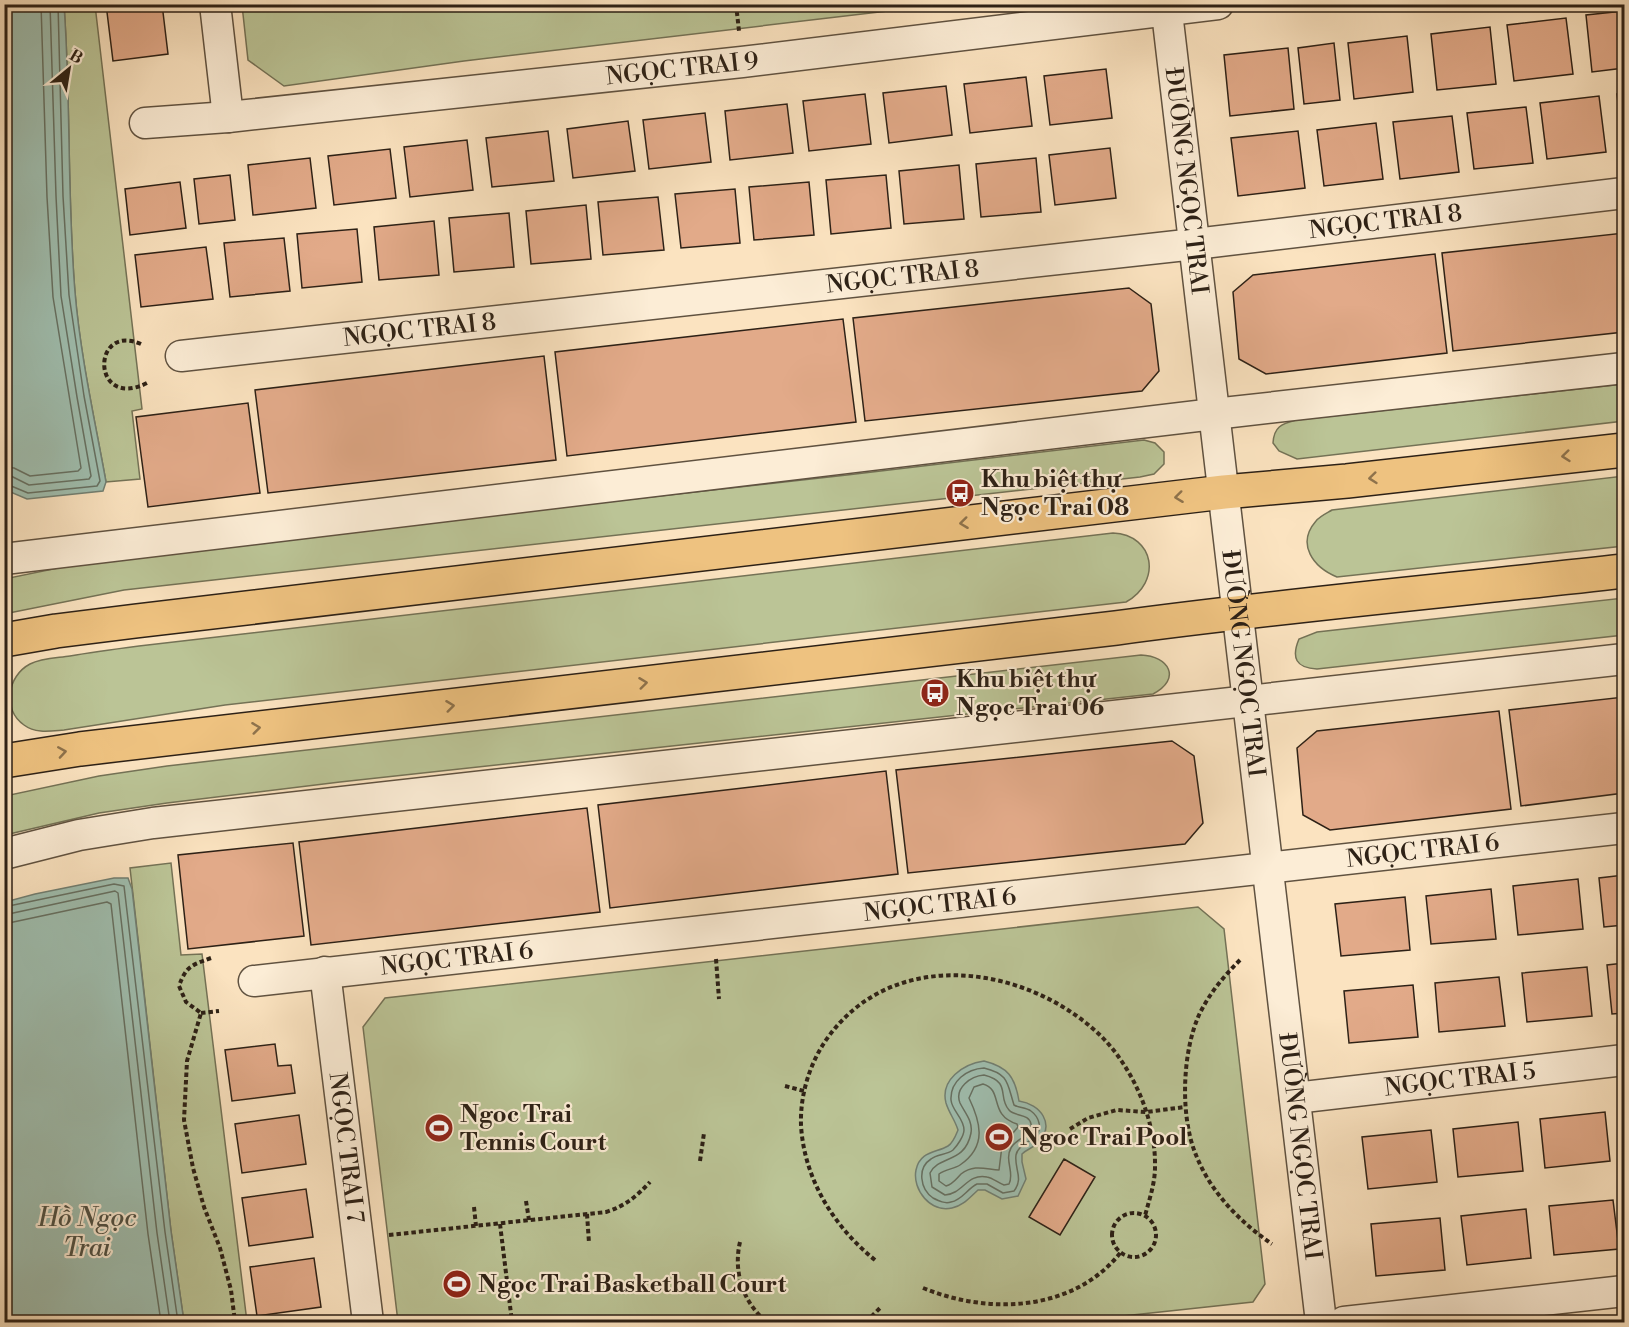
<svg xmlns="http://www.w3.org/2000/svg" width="1629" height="1327" font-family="'Libre Bodoni',serif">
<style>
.green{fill:#bbc496;stroke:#747256;stroke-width:1.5}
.water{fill:#9fbeaf;stroke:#717f72;stroke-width:1.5}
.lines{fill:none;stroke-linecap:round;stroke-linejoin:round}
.shore{stroke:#667062;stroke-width:1.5}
.building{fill:#e2aa89;stroke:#2d2116;stroke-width:1.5}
.minor-casing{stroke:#605240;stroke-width:33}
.major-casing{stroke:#2d2116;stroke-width:36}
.path{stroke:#2d2116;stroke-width:4;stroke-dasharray:4.5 3;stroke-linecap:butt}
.minor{stroke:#fcedd6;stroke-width:30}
.major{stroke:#eec280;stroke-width:33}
.oneway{stroke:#8e724b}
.labels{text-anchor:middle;stroke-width:4.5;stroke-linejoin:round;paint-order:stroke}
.street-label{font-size:24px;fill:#2d2116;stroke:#fcedd6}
.poi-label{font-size:24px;font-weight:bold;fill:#2d2116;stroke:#fcedd6;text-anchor:start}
.water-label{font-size:26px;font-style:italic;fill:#4f5044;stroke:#fcedd6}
</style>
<rect width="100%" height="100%" fill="#fbe3c0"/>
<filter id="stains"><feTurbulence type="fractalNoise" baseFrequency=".00333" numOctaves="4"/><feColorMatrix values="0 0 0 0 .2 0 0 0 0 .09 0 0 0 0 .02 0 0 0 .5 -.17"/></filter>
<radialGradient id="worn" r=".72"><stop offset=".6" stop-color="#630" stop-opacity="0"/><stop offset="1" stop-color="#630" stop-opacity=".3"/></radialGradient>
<path class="green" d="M64,5H95L142,409L132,411L140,479L106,482C95,421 80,354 75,292C67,197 71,100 64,5Z
M242,5V4L939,5L464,61L284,86L248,60Z
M1624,384V421L1297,459L1279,451L1273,443C1274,427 1281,424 1296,420Z
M1144,440L1155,443L1164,452V464L1154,474L1140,477L124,590L9,613L5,612L4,579L107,558L847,475Z
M1624,476V546L1337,577C1313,567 1296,544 1316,521C1320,516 1327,513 1332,510Z
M1113,533C1155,535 1162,582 1126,602L225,705L64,730C51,731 36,734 24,725C2,710 7,676 30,664C42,658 58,658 70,656C93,652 116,649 139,646Z
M1624,598V635L1317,669C1296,668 1291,658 1299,639L1317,632Z
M1141,655C1169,656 1182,679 1153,694L340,782L167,803L99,813L5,835V796L99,776L167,766Z
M171,863L181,955L202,954L247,1322H184L171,1231L130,868Z
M1198,907L1224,929L1265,1284L1253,1302L1067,1322H398L363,1027L385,998Z"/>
<path class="water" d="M4,5H64C71,100 67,196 75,292C80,354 95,421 106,482L103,491L27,499L8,491L5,485Z
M114,878H128L132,889L171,1231L184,1322H5V902L35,894Z
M984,1061C1008,1067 1015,1077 1019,1101C1040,1104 1056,1124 1038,1143C1033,1148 1027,1149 1022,1154V1162L1026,1179L1018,1196L1002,1199L985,1190H978C970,1197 963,1206 952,1208C931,1213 912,1190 916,1170C920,1151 936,1153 948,1146C953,1143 956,1135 958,1130C955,1120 949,1113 946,1103C940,1080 963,1064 984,1061Z"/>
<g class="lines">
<path class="shore" d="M4,467L14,468L30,476L78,471L81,468L53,297L47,197L41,4
M4,476H11L29,485L89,479L91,476L77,397L61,296L56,196L50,4
M4,483L28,493L97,486L100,481L84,396L69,295L63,196L58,4
M4,907L114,884L124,886L165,1232L178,1322
M4,915L115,891L118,893L157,1233L170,1322
M4,924L107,902L111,904L148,1234L161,1322
M984,1068C1009,1074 1007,1083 1014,1105C1019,1108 1026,1107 1031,1111C1035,1114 1038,1118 1039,1123C1043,1142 1019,1140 1016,1155C1014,1169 1024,1178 1014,1191L1003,1193L987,1184H977C967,1189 962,1200 951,1202C945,1204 939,1201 933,1198C920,1189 917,1168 931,1159C937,1154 947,1155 953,1150C957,1146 964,1136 964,1130C964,1118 952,1111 951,1100C950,1081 967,1069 984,1068Z
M984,1075C1012,1082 997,1097 1009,1110C1015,1117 1029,1113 1031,1124C1033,1136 1015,1139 1011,1148C1004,1160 1015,1173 1009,1184L1004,1185C998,1183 993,1178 987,1177C967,1173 963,1194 945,1195L932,1187L930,1173C939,1155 965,1164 971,1133C973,1121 965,1113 960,1103C954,1088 971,1076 984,1075Z
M983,1084C1004,1090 988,1115 1017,1124L1018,1127L1002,1146L999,1170C985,1169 974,1164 961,1174C956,1179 953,1184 946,1186L939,1181V1174C946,1169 954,1169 960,1165C988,1146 980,1121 969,1098L974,1087Z"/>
</g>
<path class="building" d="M106,4H162L168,54L113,61Z
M1624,11V68L1592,72L1586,15Z
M1566,18L1573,74L1514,81L1507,25Z
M1490,27L1496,84L1437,90L1431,34Z
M1407,36L1413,92L1354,99L1348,43Z
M1334,43L1340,100L1304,104L1298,48Z
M1288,48L1294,109L1230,116L1224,55Z
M1106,69L1112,118L1050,125L1044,76Z
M1026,77L1032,126L970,133L964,84Z
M946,86L952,135L889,143L883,93Z
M1624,93V150H1623L1617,94Z
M865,94L871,144L809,151L803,101Z
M1599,96L1606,152L1547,159L1540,103Z
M787,104L793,153L730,160L725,111Z
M1526,107L1533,163L1474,169L1467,113Z
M705,113L711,162L649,169L643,120Z
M1452,116L1459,172L1400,179L1393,122Z
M628,121L635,171L573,178L567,129Z
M1376,123L1383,179L1324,186L1317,130Z
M548,131L554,181L492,187L486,138Z
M1298,131L1305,188L1238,196L1231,138Z
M467,140L473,190L410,197L404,147Z
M1110,148L1116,198L1055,205L1049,155Z
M390,149L396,198L334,205L328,156Z
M310,158L316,208L253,215L248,165Z
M1036,158L1041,212L981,217L976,164Z
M959,165L964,219L904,224L899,171Z
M230,175L235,220L199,224L194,179Z
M886,175L891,228L831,234L826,180Z
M180,182L186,228L130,235L125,189Z
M809,182L814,235L754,240L749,187Z
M735,189L740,243L681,248L675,194Z
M658,197L664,250L603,255L598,202Z
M586,205L591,259L531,264L526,211Z
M509,213L514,267L454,272L449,218Z
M434,221L439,275L379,280L374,227Z
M357,229L362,282L302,288L297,234Z
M1624,233V332L1453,351L1442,253Z
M284,238L290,291L230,297L224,243Z
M206,247L213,299L141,307L135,255Z
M1435,254L1447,353L1266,374L1239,359L1233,292L1253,275Z
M1129,288L1151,304L1159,371L1142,391L865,421L853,318Z
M843,319L856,422L567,456L555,352Z
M544,356L556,460L268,493L255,390Z
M248,403L260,493L148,507L136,417Z
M1624,697V793L1521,806L1509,710Z
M1499,711L1511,809L1330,830L1303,815L1297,748L1317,731Z
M1172,741L1194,756L1203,823L1185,844L908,873L896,770Z
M886,771L898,874L610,908L598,805Z
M587,808L600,912L311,945L299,842Z
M293,843L304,936L188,949L178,855Z
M1624,875V925L1604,927L1599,878Z
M1578,879L1583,929L1518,935L1513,886Z
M1491,889L1496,939L1431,944L1426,896Z
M1405,897L1410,950L1341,956L1335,904Z
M1624,963V1013L1612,1014L1607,965Z
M1587,967L1592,1016L1527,1022L1522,973Z
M1499,977L1505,1026L1439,1032L1435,983Z
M1413,985L1418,1037L1349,1043L1344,991Z
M275,1044L278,1066L291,1065L295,1093L232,1101L225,1050Z
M1605,1112L1610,1161L1545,1168L1540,1119Z
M299,1115L306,1164L242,1173L235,1124Z
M1518,1122L1523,1171L1458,1177L1453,1129Z
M1431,1130L1437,1182L1368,1189L1362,1137Z
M1064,1159L1095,1177L1060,1235L1029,1217Z
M306,1189L313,1237L249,1246L242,1198Z
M1613,1200L1619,1249L1554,1255L1549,1206Z
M1526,1209L1531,1258L1467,1265L1461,1216Z
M1440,1218L1445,1270L1376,1276L1371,1224Z
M314,1258L321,1307L257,1316L250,1267Z"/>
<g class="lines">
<g class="minor-casing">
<g id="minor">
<path d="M215,4L228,117"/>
<path id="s1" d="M1166,4L1321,1322"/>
<path id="s2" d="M145,123L228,117L742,62L1218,4"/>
<path id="s3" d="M181,356L1195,244L1624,193"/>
<path d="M4,559L1214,414L1624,368"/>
<path d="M4,854L79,835L153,823L1624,659"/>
<path id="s4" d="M325,972L368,1322"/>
<path id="s5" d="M254,981L1624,828"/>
<path id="s6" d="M1295,1098L1624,1060"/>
<path d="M1344,1322L1624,1291"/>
</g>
</g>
<g class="major-casing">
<path id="major" d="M4,640L56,631L136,621L1224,492L1347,481L1624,450
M4,761L80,749L1116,628C1285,605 1455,590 1624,571"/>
</g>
<path class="path" d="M736,4L739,31
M141,344C91,322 91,411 147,383
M211,958C192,965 186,966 179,986L186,1002L201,1013L187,1061L184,1120L193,1168L204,1207L220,1248L231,1290L235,1322
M716,959L719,999
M1240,960C1223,977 1209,994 1199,1015C1182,1053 1180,1117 1196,1155C1211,1193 1240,1222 1272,1244
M201,1013L219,1011
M785,1086L804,1091
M1070,1129L1088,1118L1117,1110L1146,1112L1185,1107
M700,1161L704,1133
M526,1201L529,1220
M474,1207L476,1226
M1112 1235a22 22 0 1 1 44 0a22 22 0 1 1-44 0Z
M587,1214L589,1243
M500,1224L512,1322
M389,1235L606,1212C625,1206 636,1197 650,1182
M740,1242C733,1272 743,1303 767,1322
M875,1260C834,1227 804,1179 801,1125C800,1096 809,1065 826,1040C892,945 1026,964 1101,1036C1134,1069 1156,1121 1155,1167C1155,1184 1149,1200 1145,1216
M923,1288C989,1315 1074,1312 1121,1252
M866,1322L880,1308"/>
<use href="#minor" class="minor"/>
<use href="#major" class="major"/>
</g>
<defs><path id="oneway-chevron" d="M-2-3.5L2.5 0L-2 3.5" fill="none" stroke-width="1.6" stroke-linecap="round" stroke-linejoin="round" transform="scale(1.5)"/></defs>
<g class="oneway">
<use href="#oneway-chevron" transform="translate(1566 456) rotate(174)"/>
<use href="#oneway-chevron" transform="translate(1373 478) rotate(174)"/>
<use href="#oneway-chevron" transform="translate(1179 497) rotate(173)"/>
<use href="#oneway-chevron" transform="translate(964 523) rotate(173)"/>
<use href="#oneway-chevron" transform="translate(643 683) rotate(-7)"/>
<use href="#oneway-chevron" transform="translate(450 706) rotate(-7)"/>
<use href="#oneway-chevron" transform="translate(256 728) rotate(-7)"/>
<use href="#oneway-chevron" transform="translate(62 752) rotate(-9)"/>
</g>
<defs>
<g id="bus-disc" transform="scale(1.5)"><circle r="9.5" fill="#8f2418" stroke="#fcedd6"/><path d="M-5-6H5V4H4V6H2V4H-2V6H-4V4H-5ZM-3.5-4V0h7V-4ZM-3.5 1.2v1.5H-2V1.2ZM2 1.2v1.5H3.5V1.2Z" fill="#fff"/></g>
<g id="stadium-disc" transform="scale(1.5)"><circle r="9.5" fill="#8f2418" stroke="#fcedd6"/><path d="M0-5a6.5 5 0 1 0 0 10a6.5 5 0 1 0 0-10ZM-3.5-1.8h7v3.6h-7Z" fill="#fff"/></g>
</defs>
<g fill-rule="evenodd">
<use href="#bus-disc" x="960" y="493"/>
<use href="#bus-disc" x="935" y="693"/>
<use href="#stadium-disc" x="439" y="1128"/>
<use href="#stadium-disc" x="999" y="1137"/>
<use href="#stadium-disc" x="457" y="1284"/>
</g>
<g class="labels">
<g class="street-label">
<text dy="8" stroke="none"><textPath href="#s2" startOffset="540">NGỌC TRAI 9</textPath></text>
<text dy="8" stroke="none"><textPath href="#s1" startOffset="178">ĐƯỜNG NGỌC TRAI</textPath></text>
<text dy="8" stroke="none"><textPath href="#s3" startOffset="1212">NGỌC TRAI 8</textPath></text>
<text dy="8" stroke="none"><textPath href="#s3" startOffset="726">NGỌC TRAI 8</textPath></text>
<text dy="8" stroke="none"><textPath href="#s3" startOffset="240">NGỌC TRAI 8</textPath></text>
<text dy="8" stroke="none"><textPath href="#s1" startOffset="664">ĐƯỜNG NGỌC TRAI</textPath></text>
<text dy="8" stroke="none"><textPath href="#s5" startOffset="1176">NGỌC TRAI 6</textPath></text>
<text dy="8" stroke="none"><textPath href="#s5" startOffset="690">NGỌC TRAI 6</textPath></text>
<text dy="8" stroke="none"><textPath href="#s5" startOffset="204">NGỌC TRAI 6</textPath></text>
<text dy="8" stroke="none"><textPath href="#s6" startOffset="166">NGỌC TRAI 5</textPath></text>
<text dy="8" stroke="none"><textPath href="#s1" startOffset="1150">ĐƯỜNG NGỌC TRAI</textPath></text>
<text dy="8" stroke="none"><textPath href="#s4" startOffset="177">NGỌC TRAI 7</textPath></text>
</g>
<g class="poi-label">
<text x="981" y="487">Khu biệt thự<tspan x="981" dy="28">Ngọc Trai 08</tspan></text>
<text x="956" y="687">Khu biệt thự<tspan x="956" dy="28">Ngọc Trai 06</tspan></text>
<text x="460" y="1122">Ngoc Trai<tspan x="460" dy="28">Tennis Court</tspan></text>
<text x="1020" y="1145">Ngoc Trai Pool</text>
<text x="478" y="1292">Ngọc Trai Basketball Court</text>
</g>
<g class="water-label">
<text x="87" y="1226">Hồ Ngọc<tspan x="87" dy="30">Trai</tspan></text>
</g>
</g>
<rect width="1629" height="1327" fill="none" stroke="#fbe3c0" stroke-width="24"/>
<rect x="6" y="6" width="1617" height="1315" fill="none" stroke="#2d2116" stroke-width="3"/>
<rect x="12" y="12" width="1605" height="1303" fill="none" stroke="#2d2116" stroke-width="1.5"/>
<g transform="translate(69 69) rotate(30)" stroke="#fcedd6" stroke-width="4.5" paint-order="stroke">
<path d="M0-4.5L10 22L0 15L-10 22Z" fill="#2d2116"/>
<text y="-9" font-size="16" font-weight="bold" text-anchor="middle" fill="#2d2116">B</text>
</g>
<rect width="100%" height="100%" filter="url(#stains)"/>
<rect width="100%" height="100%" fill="url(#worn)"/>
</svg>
